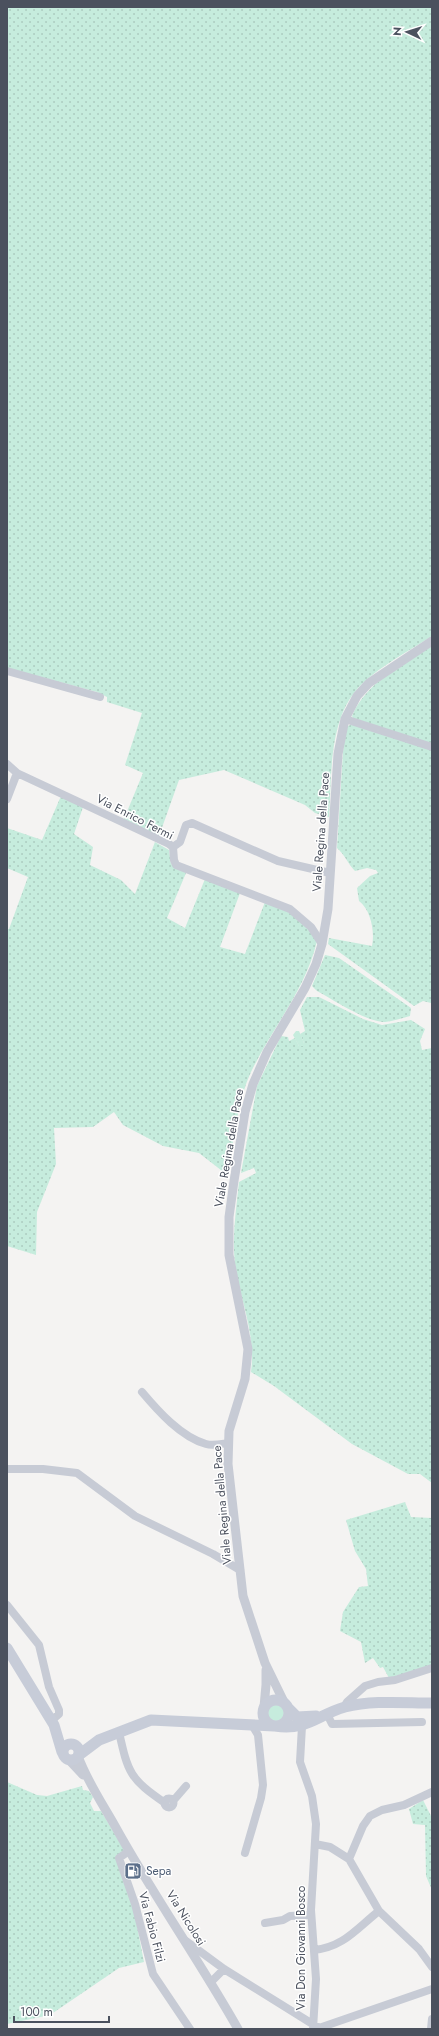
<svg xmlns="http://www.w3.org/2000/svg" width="439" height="2036" font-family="Jost,sans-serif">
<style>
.grass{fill:url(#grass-dots)}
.garden{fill:#c6ecdd}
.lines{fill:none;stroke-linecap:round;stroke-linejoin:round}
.minor{stroke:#c7cbd5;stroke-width:8}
.tertiary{stroke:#c7cbd5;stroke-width:9}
.secondary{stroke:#c7ccd8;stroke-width:11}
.labels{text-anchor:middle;stroke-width:3;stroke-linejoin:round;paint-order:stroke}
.street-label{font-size:12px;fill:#4b515e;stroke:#fff}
.service-label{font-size:12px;fill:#4e5e75;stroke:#fff;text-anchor:start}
</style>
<defs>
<pattern id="grass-dots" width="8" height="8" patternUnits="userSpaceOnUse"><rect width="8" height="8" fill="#c6ecdd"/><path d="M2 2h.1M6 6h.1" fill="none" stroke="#acccc0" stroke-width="1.8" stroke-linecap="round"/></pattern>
</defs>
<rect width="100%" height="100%" fill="#f4f3f2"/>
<path class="grass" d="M7,7H432V636C409,651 382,665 362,684C328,716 332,774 329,817L315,813L305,805L224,770L179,780L159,836L124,819L143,773L125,765L142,713L107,702V697L97,692L7,668Z
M432,645V744L353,718L352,716C366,682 403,665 432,645Z
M352,724L432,750L431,1003L423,1001L414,1006L328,944L329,938L372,946C375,932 371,910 359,901L357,888L370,876L378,873L376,870L367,868L355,871C348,864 345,855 337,848L343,752L346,727Z
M61,796L83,807L74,834L93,847L90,865L121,880L135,894L155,842L169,850L171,864L186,873L167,918L185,928L205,879L240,893L220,947L245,954L265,902C291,912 301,917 317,941C305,991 273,1026 251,1072C237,1102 234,1140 228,1173L226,1174L199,1153L163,1146L123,1125L114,1112L93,1127L54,1128L56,1164L37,1212L36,1255L7,1246V929H9L28,877L7,868V828L42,840Z
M325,955L339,958L411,1008L410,1016C402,1018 393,1021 385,1022C366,1022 334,1000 317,991L312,986Z
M307,997H319L363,1019L382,1025L411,1020L425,1029L420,1041L422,1050L432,1048V1483L420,1474H408L352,1444L274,1386L251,1372C256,1337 242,1305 236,1270C231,1241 236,1211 239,1182L256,1173L254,1168L241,1173L257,1086L281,1036L288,1037L289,1041L295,1038L299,1046L304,1043L300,1034L305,1031L300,1010Z
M405,1502L411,1517L432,1518V1665L389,1678L383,1667L380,1668L373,1658L365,1663L361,1642L340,1631L343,1612L359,1587L368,1586L366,1569L355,1551L346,1520Z
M7,1782L37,1795L47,1796L82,1786L83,1790L89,1791L93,1797L90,1803L94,1811H101L125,1851L116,1857L134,1911L144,1962L119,1968L50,2015L7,2024Z
M423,1800L432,1818V1890L426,1876L425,1825L413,1824L409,1809Z"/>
<path class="garden" d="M296,1031H299L304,1043L303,1046H299L293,1035Z
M268 1713a8 8 0 1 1 16 0a8 8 0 1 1-16 0Z"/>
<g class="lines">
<path class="minor" d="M7,671L100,697
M345,719L432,747
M7,764L17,773L169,844L173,847L174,860L176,865L290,909L311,927L322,944
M7,799L17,773
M173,847L180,842L186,825L192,823L278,861L330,873
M142,1392C158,1411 181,1437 206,1444C213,1446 221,1444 228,1443
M7,1469H43L77,1473L135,1516L213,1554L240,1570
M7,1605L39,1645L49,1687L59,1710V1714L51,1721
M344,1707L347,1702L365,1686L378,1682L395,1680L432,1668
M327,1714L332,1724L422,1722
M300,1721L302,1726L300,1762L312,1796L316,1824L311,1910L316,1979L313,2029
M119,1732C128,1773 130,1779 165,1803
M164.5 1803a4.5 4.5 0 1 1 9 0a4.5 4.5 0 1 1-9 0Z
M173,1801L186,1786
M315,1844L330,1847L349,1859L379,1911L419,1949L432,1967
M129,1851L119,1858L135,1904L153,1974L190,2029
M245,1853L261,1798L263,1785L258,1735L252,1725
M349,1859L363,1826L370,1816L382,1810L404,1805L432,1792
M265,1923L283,1920L290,1916L311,1915
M186,1941L224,1969L319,2028L432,1989
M314,1950C344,1947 357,1928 379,1911
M211,1982L224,1969
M431,2029L432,2019"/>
<path class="tertiary" d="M284,1702L265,1663L243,1596L228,1464L229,1431L245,1379L248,1349L229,1255V1217L234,1181L245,1112L253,1084L267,1052L305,988L316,964L322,944L328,909L338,754L345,719L357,696L369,683L432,641
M264,1707L266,1685V1670
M78,1756C87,1781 102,1803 115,1826C153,1895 199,1960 238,2029
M69,1760L83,1775"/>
<path class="secondary" d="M7,1648L54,1725L62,1752
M263 1713a13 13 0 1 1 26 0a13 13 0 1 1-26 0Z
M288,1708L297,1717L316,1716
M275,1726C307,1731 317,1715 345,1707C373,1700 404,1703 432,1703
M63 1752a8 8 0 1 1 16 0a8 8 0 1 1-16 0Z
M79,1755L99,1740L151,1720L274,1726"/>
</g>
<defs>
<g id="fuel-square" transform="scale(0.9)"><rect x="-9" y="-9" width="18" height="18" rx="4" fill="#5c6f8a" stroke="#fff"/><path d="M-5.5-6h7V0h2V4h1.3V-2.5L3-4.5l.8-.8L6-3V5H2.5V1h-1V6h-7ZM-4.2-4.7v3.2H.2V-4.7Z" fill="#fff"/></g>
</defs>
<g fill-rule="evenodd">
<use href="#fuel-square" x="133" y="1871"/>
</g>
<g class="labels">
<g class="street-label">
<text transform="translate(135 817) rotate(27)" y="4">Via Enrico Fermi</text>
<text transform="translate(321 832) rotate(-86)" y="4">Viale Regina della Pace</text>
<text transform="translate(229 1148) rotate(-80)" y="4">Viale Regina della Pace</text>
<text transform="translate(222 1505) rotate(-95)" y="4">Viale Regina della Pace</text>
<text transform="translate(186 1918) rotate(58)" y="4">Via Nicolosi</text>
<text transform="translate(152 1927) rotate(75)" y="4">Via Fabio Filzi</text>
<text transform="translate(301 1948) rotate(-90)" y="4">Via Don Giovanni Bosco</text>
</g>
<g class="service-label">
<text x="146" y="1875">Sepa</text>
</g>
</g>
<rect width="439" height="2036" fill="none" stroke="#4b515e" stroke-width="16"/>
<g transform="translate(407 32) rotate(274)" stroke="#ffffff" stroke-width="3" paint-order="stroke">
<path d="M0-3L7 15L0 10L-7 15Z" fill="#4b515e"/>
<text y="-6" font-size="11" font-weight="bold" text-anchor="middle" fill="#4b515e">N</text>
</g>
<path d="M14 2016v6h95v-6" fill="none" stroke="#4b515e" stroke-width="2"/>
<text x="20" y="2016" font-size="12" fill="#4b515e" stroke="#ffffff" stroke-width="3" paint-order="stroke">100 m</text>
</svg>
